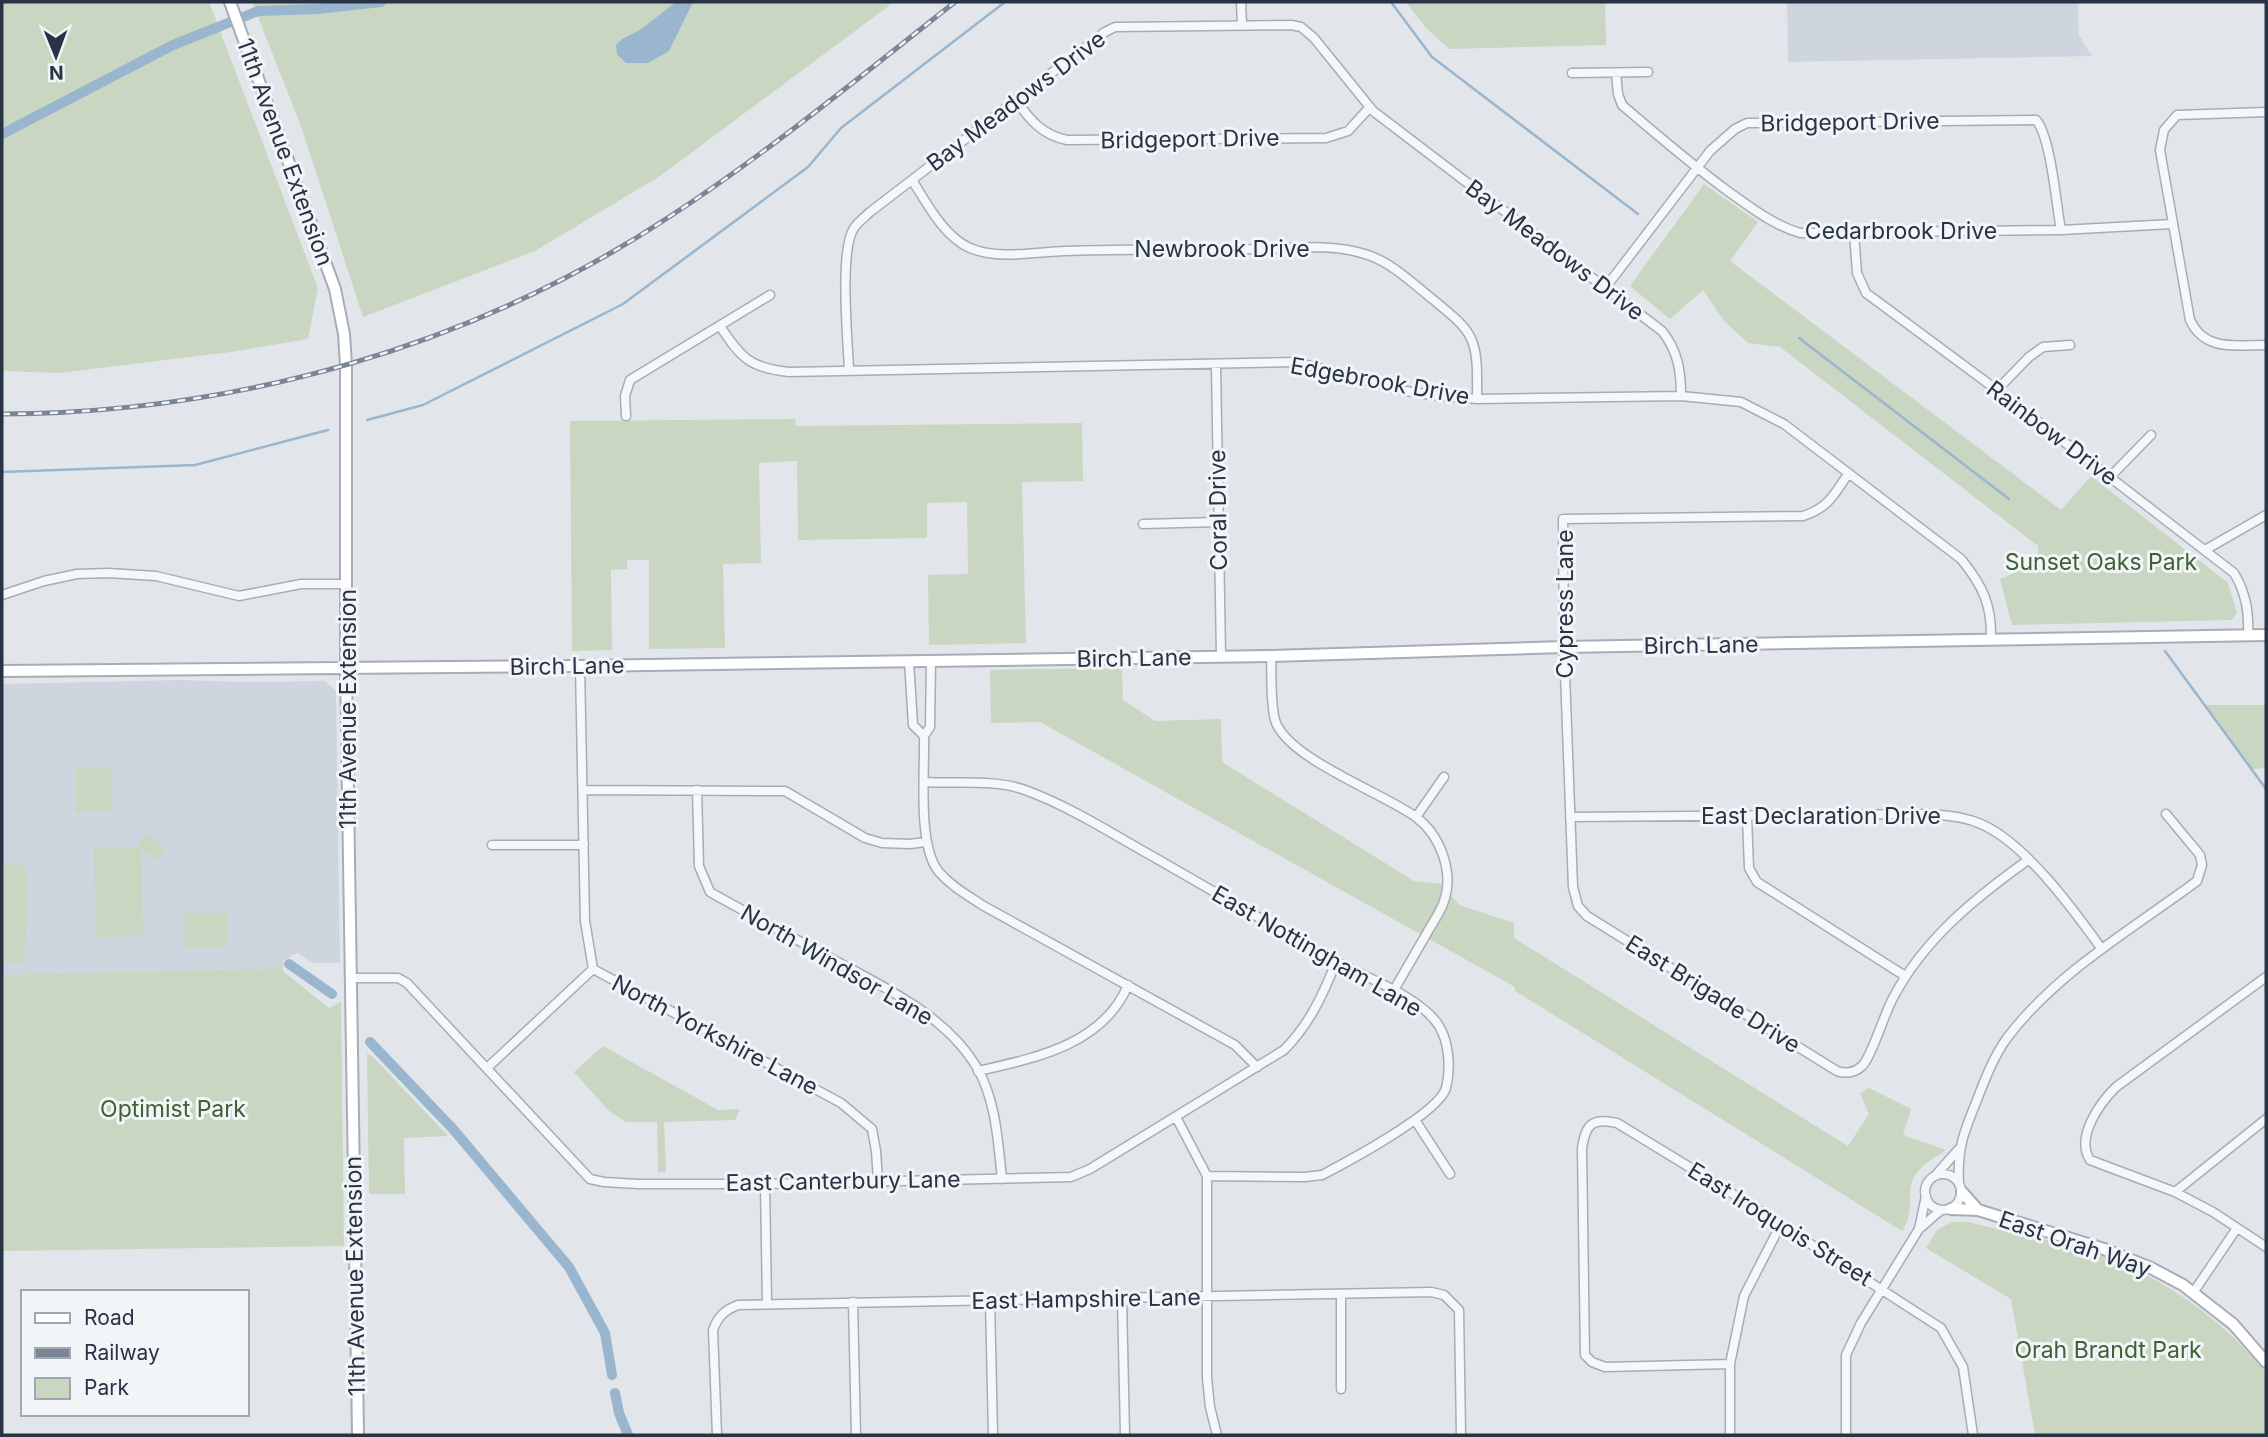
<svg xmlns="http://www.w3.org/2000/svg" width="2268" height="1437" font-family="Inter,sans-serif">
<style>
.built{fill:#cfd5de}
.green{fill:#c8d6c2}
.water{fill:#9ab5ce}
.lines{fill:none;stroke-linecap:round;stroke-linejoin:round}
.stream{stroke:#9ab5ce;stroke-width:2.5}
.canal{stroke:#9ab5ce;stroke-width:10}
.street-casing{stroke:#a6adb6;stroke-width:11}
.secondary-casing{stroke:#a6adb6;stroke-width:14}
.street{stroke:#f5f7f9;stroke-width:8}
.secondary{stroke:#fff;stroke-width:10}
.rail-casing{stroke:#7a8596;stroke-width:5}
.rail{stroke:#f2f5f8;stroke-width:2.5;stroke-dasharray:8;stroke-linecap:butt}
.labels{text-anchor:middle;stroke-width:6;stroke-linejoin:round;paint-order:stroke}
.street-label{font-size:23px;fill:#283345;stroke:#f2f5f8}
.park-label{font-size:23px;fill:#3e6234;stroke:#f2f5f8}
</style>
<rect width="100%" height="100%" fill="#e2e6eb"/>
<path class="built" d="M1787,2H2078L2079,35L2092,56L1788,62Z
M180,680L244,682L325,681L336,691L340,963H313L297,953L283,961V968L2,975V684Z"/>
<path class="green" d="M2,2H209L318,288L308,339L231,352L59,373L2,371Z
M252,2H894L660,176L535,251L363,317L301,126Z
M1406,2H1605L1606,45L1449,49L1426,28Z
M1704,184L1758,222L1730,261L2061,510L2091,476L2228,583L2237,613L2232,620L2012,625L2000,579L2038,563V546L1780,347L1748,343L1725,322L1703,290L1670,319L1630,286Z
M795,419L796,426L1082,423L1083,481L1022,482L1026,643L929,645L928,575L968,574L967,502L927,503V538L798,540L797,461L759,463L761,563L723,564L725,648L649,649V560H627V569L611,570L612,650L572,651L570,421Z
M1122,668L1123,700L1155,721L1221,719L1222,762L1414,881L1442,884L1459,905L1514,923V938L1848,1146L1869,1114L1860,1093L1869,1088L1911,1109L1903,1135L1946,1150C1936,1158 1923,1163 1916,1174C1904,1190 1917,1209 1902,1231L1515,991V987L1040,722L991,723L990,670Z
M2206,705H2266V768L2252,769Z
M111,767V812H76V768Z
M150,834L165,848L163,854L154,859L141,849L143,936L96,937L94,848H140L138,843L144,835Z
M2,864H21L28,871V910L23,963L2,962Z
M184,913H228V947L185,948Z
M283,968L284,972L329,1008L341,1002L344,1246L2,1251V975Z
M603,1046L718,1110L740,1109L735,1120L664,1122L666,1172H658L657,1122H626L609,1111L574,1072Z
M367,1054L372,1056L448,1136L404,1138L405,1194H369Z
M1952,1222H1968C2012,1233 2059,1240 2103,1256C2167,1280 2223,1320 2266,1373V1435H2035L2011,1299L1926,1248L1937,1230Z"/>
<path class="water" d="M676,2H693L669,51L648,63H626L617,54L616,45L622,39L640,30Z"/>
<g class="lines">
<path class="stream" d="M1391,2L1432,57L1638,214
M1799,338L2009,499
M367,420L423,405L623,304L808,167L841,128L1005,2
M2,472L195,465L328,430
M2165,651L2266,789"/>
<path class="canal" d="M2,134L173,45L258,11L318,9L381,2
M289,964L332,994
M370,1042L453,1129L569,1267L605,1333L612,1375
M615,1393L619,1413L628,1435"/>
<g class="street-casing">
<path id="street" d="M1241,2L1242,24
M1572,73L1648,72
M1616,73L1618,94L1622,105C1657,135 1692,165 1729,192C1752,208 1773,225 1800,233L2061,230L2172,224
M1016,100C1030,120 1042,135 1067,140L1326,138L1348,131L1370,107
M2266,112L2177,115L2164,130L2160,150L2190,320C2205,352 2236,345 2266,345
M912,180C926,202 944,237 970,248C998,260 1035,252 1065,251C1129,249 1193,249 1257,249C1293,248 1334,243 1368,255C1389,262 1408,279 1425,293C1475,334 1478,333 1477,399
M1854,233L1857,273L1866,293L1997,390L2234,573C2246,593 2249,612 2248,635
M1606,287L1710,151L1735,129L1747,123L2036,120C2051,137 2056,204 2061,230
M720,326C741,358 750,368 789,372L1296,362L1406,391L1439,396L1477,399L1681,396L1741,402L1784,424L1961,559C1983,586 1992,605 1991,640
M1216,365L1221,656
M849,371C848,342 839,250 854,228C858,222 865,217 870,212L1105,32L1115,27L1291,25L1301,27L1314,38L1373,111L1662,331C1678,351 1681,371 1681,396
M1997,390L2029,357L2043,347L2070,345
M626,416L625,396L630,380L770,295
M1848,474C1834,495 1828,508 1803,516L1563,519L1564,647L1573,887L1578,906L1587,916L1837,1071C1845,1074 1855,1073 1862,1066C1871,1058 1885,1012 1893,998C1924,939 1975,898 2028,860
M2110,477L2151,435
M1143,524L1218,522
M2205,550L2266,515
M2,595L44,581L77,574L108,573L156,576L239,596L301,584H347
M1271,656C1272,677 1270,700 1275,720C1286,758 1383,793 1416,817C1441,836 1455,874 1443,904C1439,914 1432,924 1427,933C1416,952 1405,971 1394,990
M909,661L913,725L924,736
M931,661L930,727L924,736C925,771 917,846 939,872C951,886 967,895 982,905L1235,1045L1257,1067
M580,666L585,921L593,969L841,1103L872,1129L876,1151L878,1180
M925,782C957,784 994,779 1025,790C1069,806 1111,833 1152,856C1212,891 1272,925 1331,959C1361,976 1421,996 1439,1026C1449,1042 1451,1069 1446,1088C1439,1113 1347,1162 1322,1175L1305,1177L1207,1176
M583,790L785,791L865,838L882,843L910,844L925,842
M697,790L699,866L710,892C749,914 788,935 827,956C879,985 944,1013 976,1066C996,1099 998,1142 1002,1179
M1747,816L1749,868L1757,882L1905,976
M1416,817L1444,777
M1570,817L1933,814C1950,816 1965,817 1981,824C2025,843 2073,909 2101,948
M492,845H584
M2266,977L2116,1087C2100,1103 2075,1137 2090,1160L2175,1192L2213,1212L2266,1247
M351,978H398L407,983L590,1179L604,1182L638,1184H765L1071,1177L1090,1169L1284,1050C1309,1025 1323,995 1336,962
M487,1068L593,969
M978,1071C1035,1058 1103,1045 1128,985
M1176,1117L1207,1176V1378L1210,1407L1217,1435
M1415,1120L1450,1174
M1925 1192a18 18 0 1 1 36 0a18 18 0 1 1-36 0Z
M1935,1176L1958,1150
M1959,1183C1957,1148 1964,1132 1977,1100C1985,1079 1994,1056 2007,1038C2057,972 2131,930 2197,881L2202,865L2200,855L2166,814
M765,1184L767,1304
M2175,1192L2266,1119
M1926,1196L1919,1229L1941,1210
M2193,1293L2237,1228
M1341,1294V1389
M1122,1299L1125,1435
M990,1300L993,1435
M853,1302L856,1435
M1730,1364L1605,1367L1592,1362L1585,1355L1582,1149C1585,1125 1592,1117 1617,1123L1722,1187L1941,1328L1963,1367L1973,1435
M717,1435L713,1330C718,1316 725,1310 738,1305L1431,1292L1444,1295L1459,1310L1461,1435
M1730,1435V1364L1744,1296L1781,1224
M1846,1435V1355L1861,1323L1919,1229"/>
</g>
<g class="secondary-casing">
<path id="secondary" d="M230,2L335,289L344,334L346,365V668L358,1435
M2,671L580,666L1271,656L1564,647L2266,635
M1962,1192L1978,1210
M1951,1209L1978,1210L2104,1249L2151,1268L2183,1285L2233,1324L2266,1362"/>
</g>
<use href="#street" class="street"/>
<use href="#secondary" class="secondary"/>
<g class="rail-casing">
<path id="rail" d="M2,414C236,413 472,347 669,217C769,152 862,75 955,2"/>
</g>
<use href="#rail" class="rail"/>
</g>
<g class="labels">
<g class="street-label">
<text transform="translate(1016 101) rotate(-37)" y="8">Bay Meadows Drive</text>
<text transform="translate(1850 122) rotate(-1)" y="8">Bridgeport Drive</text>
<text transform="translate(1190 139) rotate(-1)" y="8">Bridgeport Drive</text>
<text transform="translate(285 152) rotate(70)" y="8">11th Avenue Extension</text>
<text x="1901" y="239">Cedarbrook Drive</text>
<text x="1222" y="257">Newbrook Drive</text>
<text transform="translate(1555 250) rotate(37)" y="8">Bay Meadows Drive</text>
<text transform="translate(1380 381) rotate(10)" y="8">Edgebrook Drive</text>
<text transform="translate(2052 433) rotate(37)" y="8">Rainbow Drive</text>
<text transform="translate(1218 510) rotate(-91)" y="8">Coral Drive</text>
<text transform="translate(1565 604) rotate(-90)" y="8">Cypress Lane</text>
<text transform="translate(1701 645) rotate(-1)" y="8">Birch Lane</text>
<text transform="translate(1134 658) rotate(-1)" y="8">Birch Lane</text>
<text transform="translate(567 666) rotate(-1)" y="8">Birch Lane</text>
<text transform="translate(348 709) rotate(-90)" y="8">11th Avenue Extension</text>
<text x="1821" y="824">East Declaration Drive</text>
<text transform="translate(1317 951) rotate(30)" y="8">East Nottingham Lane</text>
<text transform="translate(837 965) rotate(30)" y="8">North Windsor Lane</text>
<text transform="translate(1713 994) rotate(32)" y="8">East Brigade Drive</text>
<text transform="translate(715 1035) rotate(28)" y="8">North Yorkshire Lane</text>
<text transform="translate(843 1181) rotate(-1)" y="8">East Canterbury Lane</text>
<text transform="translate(1780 1224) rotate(32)" y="8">East Iroquois Street</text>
<text transform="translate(2075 1244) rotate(19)" y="8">East Orah Way</text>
<text transform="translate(355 1276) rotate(-91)" y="8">11th Avenue Extension</text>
<text transform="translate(1086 1299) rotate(-1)" y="8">East Hampshire Lane</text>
</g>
<g class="park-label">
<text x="2101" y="570">Sunset Oaks Park</text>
<text x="173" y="1117">Optimist Park</text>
<text x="2108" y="1358">Orah Brandt Park</text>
</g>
</g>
<rect width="2268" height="1437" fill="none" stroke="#283345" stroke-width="7"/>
<rect x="21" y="1290" width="228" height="126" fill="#f2f5f8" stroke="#a1a7b0" stroke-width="2"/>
<rect x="35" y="1313" width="35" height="10" fill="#ffffff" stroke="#a1a7b0" stroke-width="2"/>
<text x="84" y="1325" font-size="21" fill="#283345">Road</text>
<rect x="35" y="1348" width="35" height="10" fill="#7a8596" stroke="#a1a7b0" stroke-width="2"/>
<text x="84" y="1360" font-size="21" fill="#283345">Railway</text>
<rect x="35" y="1378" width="35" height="21" fill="#c8d6c2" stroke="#a1a7b0" stroke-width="2"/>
<text x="84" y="1395" font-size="21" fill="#283345">Park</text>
<g transform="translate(56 56) rotate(179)" stroke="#f2f5f8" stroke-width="5" paint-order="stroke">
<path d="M0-5L12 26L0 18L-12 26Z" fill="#283345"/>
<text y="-10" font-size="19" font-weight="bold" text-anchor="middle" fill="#283345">N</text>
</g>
</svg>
